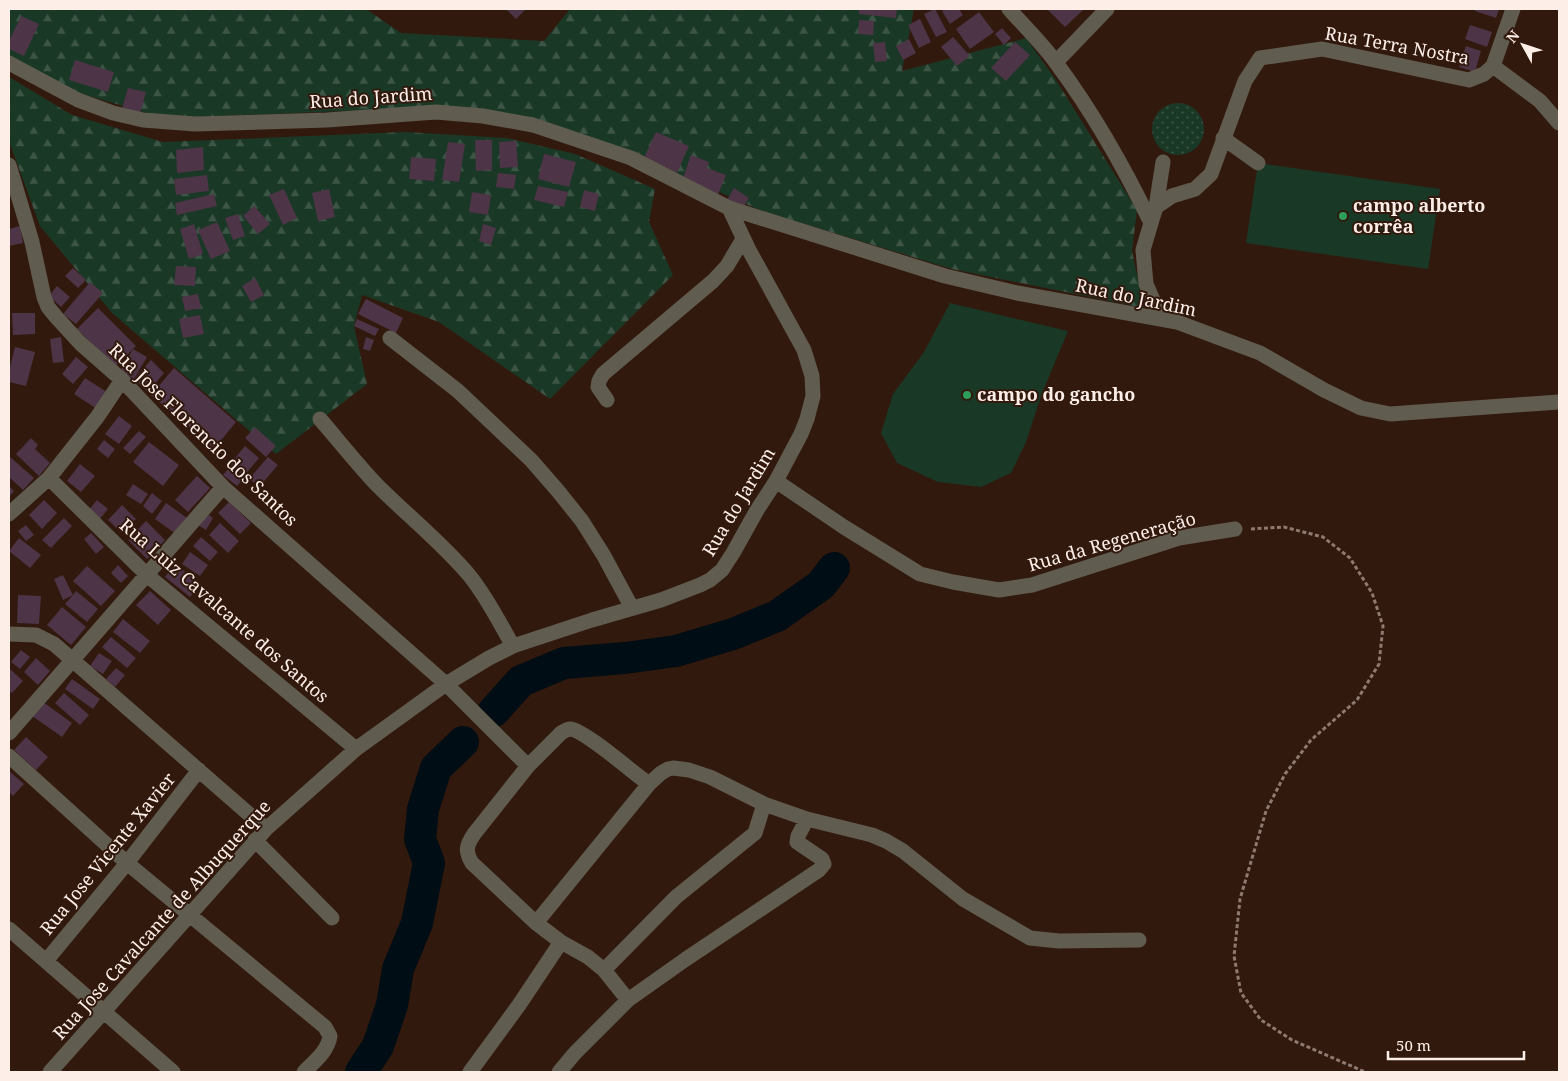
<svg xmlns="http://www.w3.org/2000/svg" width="1568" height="1081" font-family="'Noto Serif',serif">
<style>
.forest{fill:url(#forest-firs)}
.park{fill:url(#park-dots)}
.garden{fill:#1a3826}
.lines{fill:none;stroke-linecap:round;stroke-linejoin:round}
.river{stroke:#000d14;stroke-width:32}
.building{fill:#4d3446}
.path{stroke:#8e7a71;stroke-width:3;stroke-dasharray:4 2.5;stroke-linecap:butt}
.minor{stroke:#605c4f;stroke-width:15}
.leisure-dot{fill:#2e9e5b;stroke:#32190d;stroke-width:2}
.labels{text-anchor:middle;stroke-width:4;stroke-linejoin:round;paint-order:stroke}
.street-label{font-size:18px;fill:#fdeee8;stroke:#32190d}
.poi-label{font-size:18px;font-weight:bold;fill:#fdeee8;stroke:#32190d;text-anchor:start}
</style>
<defs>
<pattern id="forest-firs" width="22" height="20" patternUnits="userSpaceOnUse" patternTransform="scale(1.25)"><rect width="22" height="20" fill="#1a3826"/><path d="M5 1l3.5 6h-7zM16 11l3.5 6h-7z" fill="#3c5546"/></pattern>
<pattern id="park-dots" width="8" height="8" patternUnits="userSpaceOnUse" patternTransform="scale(1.25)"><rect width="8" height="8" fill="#1a3826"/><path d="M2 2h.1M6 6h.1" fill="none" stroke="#3c5546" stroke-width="1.8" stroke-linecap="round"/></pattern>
</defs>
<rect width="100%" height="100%" fill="#32190d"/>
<path class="forest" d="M9,9H366L401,33L544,41L570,9H914L902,71L1026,38L1056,80L1137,210L1132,251L1144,308L952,269L762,211L631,153L438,107L197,117L150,114L69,90L9,56Z
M9,77L72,115L163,142L405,132L507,138L575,154L655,189L649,222L673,275L550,399L439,322L362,295L354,326L367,384L276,454L112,313L40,226L10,144L9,135Z"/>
<path class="park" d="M1152 129a26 26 0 1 1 52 0a26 26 0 1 1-52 0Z"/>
<path class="garden" d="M1258,163L1440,189L1428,269L1246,243Z
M950,303L1068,331L1041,396L1026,442L1011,473L981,487L938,482L897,463L881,433L893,394L924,352Z"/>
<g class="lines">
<path class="river" d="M494,711L521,681L564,663L625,658L676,651L733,634L777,616L821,585L834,568
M361,1072L378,1046L392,1005L398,969L417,923L429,863L420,839L423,809L436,768L463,742"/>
</g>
<path class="building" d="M506,9H526L516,19Z
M859,9H897L896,18L859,14Z
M935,9L947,32L936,37L924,14Z
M945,9H959L963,15L950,24L942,11Z
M1047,9H1082L1083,10L1065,27Z
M1476,9H1499L1496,18L1475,11Z
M979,12L994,32L970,49L956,29Z
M21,16L39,24L24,56L9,49V41Z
M920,19L931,42L919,48L908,25Z
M859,20L874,21L873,35L858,34Z
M1470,25L1492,32L1487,47L1465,39Z
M1002,28L1011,38L1004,45L995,34Z
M953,37L970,56L957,66L941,47Z
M909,39L916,53L903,60L896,46Z
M885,42L887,61L875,62L873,43Z
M1015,42L1030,55L1006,81L991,68Z
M1466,46L1481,51L1475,72L1459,67Z
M75,60L114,72L108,92L69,80Z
M128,88L146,92L140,114L122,109Z
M656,132L689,146L677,173L644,158Z
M475,140H492V170L476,171Z
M516,141L518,167L500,168L499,142Z
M448,142L465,144L459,182L442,180Z
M203,147L204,170L177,173L176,150Z
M544,154L576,162L569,187L538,179Z
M691,155L709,162L707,168L726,175L717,197L698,189L700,185L683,178Z
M411,157L436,159L434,181L409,179Z
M498,173L516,175L514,189L496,187Z
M207,175L209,191L176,195L174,179Z
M538,186L568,192L564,207L534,200Z
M734,188L749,198L742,209L727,200Z
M284,189L297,218L283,225L269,195Z
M329,189L335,217L318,221L312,193Z
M584,190L599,194L595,211L580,207Z
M472,192L491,195L488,215L469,212Z
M214,194L217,206L177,215L175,203Z
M254,206L270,224L258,234L243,216Z
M238,214L245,236L233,240L225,218Z
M217,222L230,251L211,259L198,230Z
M194,224L203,254L189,259L180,229Z
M483,224L496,228L491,245L479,241Z
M20,226L23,243L9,246V229Z
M176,266L196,267L195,286L174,285Z
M73,268L86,280L78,288L65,276Z
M255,278L264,295L251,302L242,286Z
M90,282L103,293L76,324L63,314Z
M57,286L70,297L61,307L49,296Z
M198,294L201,308L185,311L182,297Z
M366,299L403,318L396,333L358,314Z
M98,308L136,346L115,367L77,329Z
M12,313H35V334L13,335Z
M200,315L204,334L183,338L179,319Z
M357,319L379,329L375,336L354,326Z
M61,337L64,362L53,363L50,339Z
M366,337L374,340L370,351L363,349Z
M15,347L35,352L26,386L9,382V371Z
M133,349L147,357L134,379L120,371Z
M76,357L88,367L73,384L62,374Z
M151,360L164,373L148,392L134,379Z
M174,368L236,422L214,449L151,395Z
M85,378L107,392L97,409L74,394Z
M119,416L132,426L119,444L105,434Z
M255,427L276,446L266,457L245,438Z
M139,431L146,437L130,454L123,448Z
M31,438L38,445L35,449L50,463L39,476L16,454Z
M104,440L115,449L108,458L97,449Z
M149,442L179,465L163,486L133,462Z
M245,446L259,458L244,476L230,464Z
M9,456L34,478L23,490L9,477Z
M268,457L278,465L259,487L249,479Z
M80,464L95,476L81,492L67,481Z
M228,469L242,480L237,486L223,475Z
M197,476L210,488L188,512L175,500Z
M133,484L148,494L141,504L126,495Z
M9,486L14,491L9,497Z
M152,493L162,501L152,514L143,506Z
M44,500L57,513L42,529L29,515Z
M97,500L108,509L99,520L88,511Z
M229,502L251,523L240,534L218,513Z
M166,503L187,518L176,534L155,519Z
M122,505L136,519L122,533L108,520Z
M206,513L213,518L206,530L198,525Z
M64,518L72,526L51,548L42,540Z
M146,521L165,540L147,559L128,540Z
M220,523L239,541L228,553L209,535Z
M26,525L34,535L26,541L18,531Z
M91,533L104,547L96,554L84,539Z
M201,537L218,552L210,561L193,546Z
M19,538L41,555L30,568L9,551Z
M190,552L208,565L200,576L182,564Z
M175,564L201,584L190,597L165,577Z
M118,565L128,576L121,583L111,573Z
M87,566L115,591L101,606L73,581Z
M63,575L73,595L76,591L98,609L87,622L65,604L73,595L63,600L54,579Z
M150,591L171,610L158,625L136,605Z
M18,595L41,596L39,624L17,623Z
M62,607L86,627L71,645L47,625Z
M123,619L150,641L140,653L113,632Z
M111,637L136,658L127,668L102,647Z
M21,650L30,657L20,669L11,662Z
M99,653L112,661L103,674L90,666Z
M36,658L50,671L38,685L24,672Z
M116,668L125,675L115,687L106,679Z
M10,669L23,681L12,693L9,691Z
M72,679L100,699L93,709L65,689Z
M64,693L89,715L80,725L55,703Z
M43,702L72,723L62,737L32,716Z
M26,737L48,757L36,770L14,750Z
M9,771L24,784L13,796L9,792Z"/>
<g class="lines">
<path class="path" d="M1251,529L1284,527L1323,537L1350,558L1372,593L1383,626L1379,664L1357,700L1311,740L1285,774L1266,811L1240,899L1234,956L1241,993L1261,1020L1292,1040L1365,1072"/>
<path class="minor" d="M1009,9C1025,27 1043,44 1057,64C1094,114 1124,167 1151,223L1143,250L1146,284L1157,309L1172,319
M1513,9L1493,66L1540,101L1559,123
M1056,62L1107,9
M9,63L78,100L113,113L143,120L195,124L327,120L436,112L483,116L533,125L631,158L729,208L945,276L1017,293L1177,322L1260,353L1324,390L1361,408L1390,414L1559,402
M1223,138L1258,163
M9,165L32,242L44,297L48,307L57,318L80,343L122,380L223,487L446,684L528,766L474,834C466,846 465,851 472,863L536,923L561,942L588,957L604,970L628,1000L686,959L819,870L824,864L822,859L797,842L798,836L807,819
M1156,207L1163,162
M1151,223L1156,207L1172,196L1195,189L1211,174L1245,81L1260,58L1322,49L1469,80L1484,74L1493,66
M390,338L458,391L531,460L558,491L582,521L604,556L632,608
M607,400L598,387L599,381L603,374L713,281L727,266L743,239
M320,419C339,441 357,464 377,485C408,516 441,542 469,575C487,597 499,622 513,646
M49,478L147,575L356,749
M776,481L844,527L920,574L953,582L999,590L1032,585L1179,538L1235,529
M9,514L49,478L98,416L122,380
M9,634L36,635L54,644L266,829
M9,733L223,487
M9,756L127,863L325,1027L330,1036C328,1051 314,1062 304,1072
M528,766L561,733C564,731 567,729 571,729C587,732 633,773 649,784L661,773L668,769L673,768L689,770L710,777L764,804L807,819L872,835L886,841L903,851L963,899L1030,938L1059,941L1139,940
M255,840L332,918
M536,923L649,784
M9,929L173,1072
M46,961L127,863L199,770
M604,970L676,897L755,833L764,804
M50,1072L266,829L356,749L446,684L489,658L513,646L592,620L661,600L700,585L710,580L722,570L733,553L757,510L776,481L801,434L807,419L813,396L812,376L804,350L749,250L729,208
M470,1072L519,1005L561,942
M559,1072L575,1053L628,1000"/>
</g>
<g class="leisure-dot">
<circle cx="1343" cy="216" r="5"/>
<circle cx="967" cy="395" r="5"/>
</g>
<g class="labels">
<g class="street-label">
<text transform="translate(1397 46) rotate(10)" y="6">Rua Terra Nostra</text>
<text transform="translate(371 98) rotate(-4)" y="6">Rua do Jardim</text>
<text transform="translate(1136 298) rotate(12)" y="6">Rua do Jardim</text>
<text transform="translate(203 435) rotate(44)" y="6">Rua Jose Florencio dos Santos</text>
<text transform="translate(739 502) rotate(-59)" y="6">Rua do Jardim</text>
<text transform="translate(1112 542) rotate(-16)" y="6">Rua da Regeneração</text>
<text transform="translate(224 611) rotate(41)" y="6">Rua Luiz Cavalcante dos Santos</text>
<text transform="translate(108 854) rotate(-51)" y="6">Rua Jose Vicente Xavier</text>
<text transform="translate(162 920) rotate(-48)" y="6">Rua Jose Cavalcante de Albuquerque</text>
</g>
<g class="poi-label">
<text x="1353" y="212">campo alberto<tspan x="1353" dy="21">corrêa</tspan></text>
<text x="977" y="401">campo do gancho</text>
</g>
</g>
<rect width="1568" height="1081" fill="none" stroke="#fdeee8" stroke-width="20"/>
<g transform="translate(1523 45) rotate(310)" stroke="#32190d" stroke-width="4" paint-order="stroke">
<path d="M0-4L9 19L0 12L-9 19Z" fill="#fdeee8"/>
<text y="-8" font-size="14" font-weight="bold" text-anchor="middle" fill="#fdeee8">N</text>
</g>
<path d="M1388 1051v8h136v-8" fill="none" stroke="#fdeee8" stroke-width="2.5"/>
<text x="1396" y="1051" font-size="15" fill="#fdeee8" stroke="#32190d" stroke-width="4" paint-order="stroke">50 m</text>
</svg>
